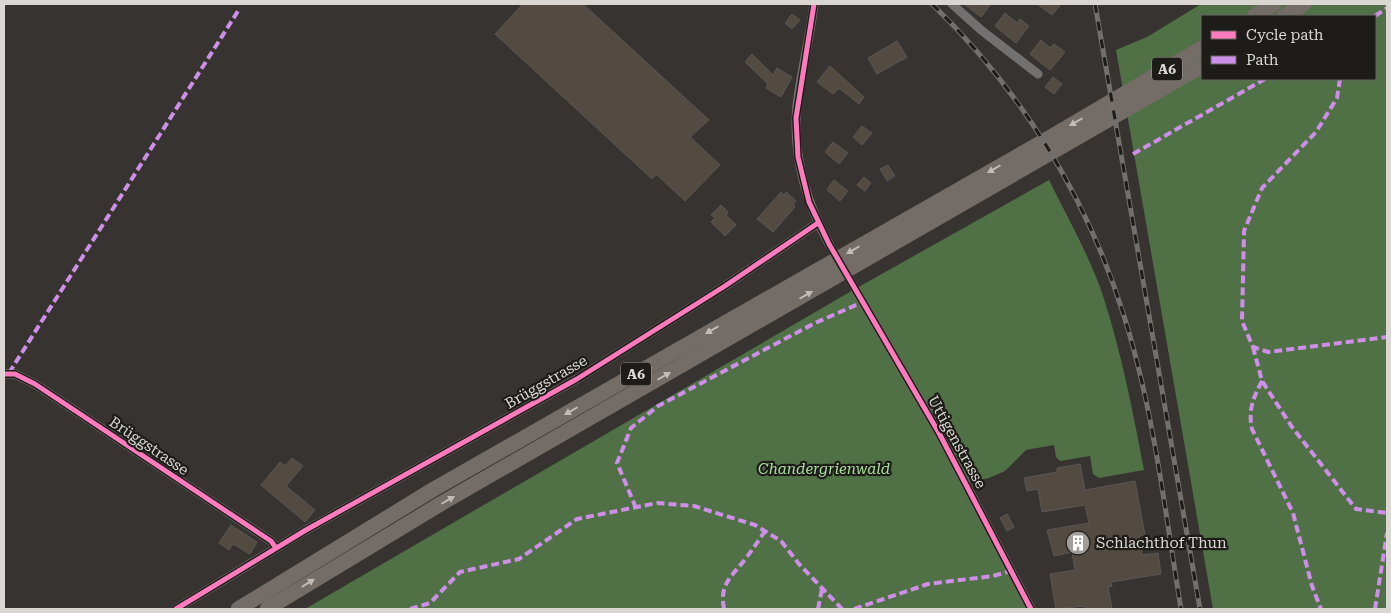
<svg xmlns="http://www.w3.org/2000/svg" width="1391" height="613" font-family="'Roboto Serif',serif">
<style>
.forest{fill:#507046;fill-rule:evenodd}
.building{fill:#534a42;stroke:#5a5755}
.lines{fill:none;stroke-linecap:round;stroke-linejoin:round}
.minor-tunnel{stroke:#4f4c48;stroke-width:9;stroke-dasharray:9 4.5;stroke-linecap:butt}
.minor{stroke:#73716f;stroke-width:9}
.motorway{stroke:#746d67;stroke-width:15}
.rail-casing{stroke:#726f6c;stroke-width:5}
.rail{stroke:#1e1c19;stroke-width:3;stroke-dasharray:9;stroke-linecap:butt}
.quiet{stroke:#ce8fe9;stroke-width:4;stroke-dasharray:8 4;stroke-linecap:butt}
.cycleway-casing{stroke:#1e1c19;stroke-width:8}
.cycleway{stroke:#fd7abc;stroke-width:5}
.oneway{fill:#c0bcb8}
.labels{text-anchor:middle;stroke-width:4.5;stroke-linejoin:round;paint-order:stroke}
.shield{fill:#1e1c19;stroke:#a29f9b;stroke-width:1}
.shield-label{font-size:14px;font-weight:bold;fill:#dad7d3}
.street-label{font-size:15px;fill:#dad7d3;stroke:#1e1c19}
.park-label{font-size:15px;font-style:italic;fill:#a7e098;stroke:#1e1c19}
.poi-label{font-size:15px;fill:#dad7d3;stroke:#1e1c19;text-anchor:start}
</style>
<rect width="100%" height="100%" fill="#363330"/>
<path class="forest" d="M1201,4H1387V609H1213L1116,50L1147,37ZM1202,16H1375V79H1202Z
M1049,180C1068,219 1091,258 1104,299C1122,355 1133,412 1144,470L1099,478L1093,474L1090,456L1060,461L1056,457L1054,445L1026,450L1005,471L989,478L966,483L1031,609H305L855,289Z"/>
<path class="building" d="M523,4H583L709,120L690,137L720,165L685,201L656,174L652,179L495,34Z
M964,4H991L981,17Z
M1037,4H1061L1052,15Z
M1005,13L1017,23L1020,19L1029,26L1016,43L995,26Z
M792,14L800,20L792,29L785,23Z
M1041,40L1050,48L1054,44L1065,52L1050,70L1030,54Z
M897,41L907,57L877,74L868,58Z
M752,54L773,75L777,68L792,77L781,97L766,88L768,84L745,62Z
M830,66L864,97L859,104L839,88L833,94L817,82Z
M1053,77L1062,84L1054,94L1045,87Z
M862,126L872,133L862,145L853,137Z
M833,142L848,153L839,164L825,152Z
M888,165L895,176L887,181L880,169Z
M864,177L871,183L865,191L857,185Z
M834,180L848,191L840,201L827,190Z
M781,192L784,195L786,192L796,201L793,205L795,207L773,232L757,219Z
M721,205L728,212L726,215L736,225L725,236L711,222L715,218L711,215Z
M292,458L303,466L286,486L315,510L305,522L261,485L280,462L285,466Z
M1080,464L1085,490L1135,481L1145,535L1139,536L1142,555L1158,553L1161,574L1111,582L1112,586L1108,587L1112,609H1085L1084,606L1056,609L1050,574L1075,570L1072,552L1054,556L1047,530L1089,523L1085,505L1042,512L1038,489L1027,491L1024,478L1057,472V468Z
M1007,514L1014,527L1007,531L1000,518Z
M231,525L257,542L250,554L233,544L229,550L219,543Z"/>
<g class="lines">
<path class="minor-tunnel" d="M829,244L855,289"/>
<path class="minor" d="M814,4C810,38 801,71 797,105C792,155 805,200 829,244
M952,4L981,30L1038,74
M855,289L939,433L1031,609
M4,374H15L35,384L271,541L276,548
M176,609L306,530L577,379L725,286L818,223"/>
<path class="motorway" d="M1254,16L1274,4
M1284,16L1304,4
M238,609L434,489L1037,145L1202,48
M267,609L442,503L1202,66"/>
<g class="rail-casing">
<path id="rail" d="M932,4C1021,90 1087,197 1124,316C1154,411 1165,512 1181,609
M1095,4L1200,609"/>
</g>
<use href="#rail" class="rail"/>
<path class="quiet" d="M1375,16L1387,8
M1340,79L1337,98L1316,132L1262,188L1244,231L1242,321L1253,347L1268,352L1387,337
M1133,154L1265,79
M1253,347L1262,381L1292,427L1356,509L1387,513
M9,373L238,11
M1262,381C1253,398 1248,410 1252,429L1293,513L1312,586L1321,609
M636,508L617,463L631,428L658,406L815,323L863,302
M410,609L430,603L460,572L519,559L577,519L657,503L694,506L755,525L781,541L799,564L842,609
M724,609C719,583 732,577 746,558C753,549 759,540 765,531
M818,609L822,589
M854,609L928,584L993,576L1011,571
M1375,609L1387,533"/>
<g class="cycleway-casing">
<path id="cycleway" d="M814,4L796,118L798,157L809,202L829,244L939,433L1031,609
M4,374H15L35,384L271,541L276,548
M176,609L306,530L577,379L725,286L818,223"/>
</g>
<use href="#cycleway" class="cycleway"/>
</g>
<defs><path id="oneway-solid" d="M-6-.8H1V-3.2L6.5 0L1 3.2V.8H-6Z" transform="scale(1.25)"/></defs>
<g class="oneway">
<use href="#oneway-solid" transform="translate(1076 122) rotate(150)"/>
<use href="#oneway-solid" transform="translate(994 169) rotate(150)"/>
<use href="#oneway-solid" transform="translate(853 250) rotate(150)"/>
<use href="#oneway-solid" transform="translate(806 295) rotate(-30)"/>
<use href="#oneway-solid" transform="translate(712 330) rotate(150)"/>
<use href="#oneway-solid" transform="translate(664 376) rotate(-30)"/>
<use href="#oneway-solid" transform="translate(571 411) rotate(150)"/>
<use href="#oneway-solid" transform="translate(448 500) rotate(-30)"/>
<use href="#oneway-solid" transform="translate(308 583) rotate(-32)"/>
</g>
<defs>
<g id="building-disc" transform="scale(1.25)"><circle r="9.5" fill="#a19e9a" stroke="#1e1c19"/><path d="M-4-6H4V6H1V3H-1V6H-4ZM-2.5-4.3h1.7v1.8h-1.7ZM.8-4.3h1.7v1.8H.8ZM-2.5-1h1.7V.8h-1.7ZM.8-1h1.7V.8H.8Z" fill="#fff"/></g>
</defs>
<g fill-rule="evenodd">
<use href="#building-disc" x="1078" y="543"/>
</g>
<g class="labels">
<g class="shield">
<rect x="1152" y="57.5" width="30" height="23" rx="4"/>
<rect x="621" y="362.5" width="30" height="23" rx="4"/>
</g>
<g class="shield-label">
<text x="1167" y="74">A6</text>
<text x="636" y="379">A6</text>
</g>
<g class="street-label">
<text transform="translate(546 382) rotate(-30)" y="5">Brüggstrasse</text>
<text transform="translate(957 442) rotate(61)" y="5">Uttigenstrasse</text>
<text transform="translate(149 446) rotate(34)" y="5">Brüggstrasse</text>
</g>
<g class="park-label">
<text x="824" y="474">Chandergrienwald</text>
</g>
<g class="poi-label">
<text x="1096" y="548">Schlachthof Thun</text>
</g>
</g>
<rect width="1391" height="613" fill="none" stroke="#dad7d3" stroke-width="10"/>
<rect x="1201" y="15" width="175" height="65" fill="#1e1c19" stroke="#696763"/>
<rect x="1211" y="31" width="25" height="8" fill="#fd7abc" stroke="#696763"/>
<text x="1246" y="40" font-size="15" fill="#dad7d3">Cycle path</text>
<rect x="1211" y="56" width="25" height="8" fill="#ce8fe9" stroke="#696763"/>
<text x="1246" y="65" font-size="15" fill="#dad7d3">Path</text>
</svg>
